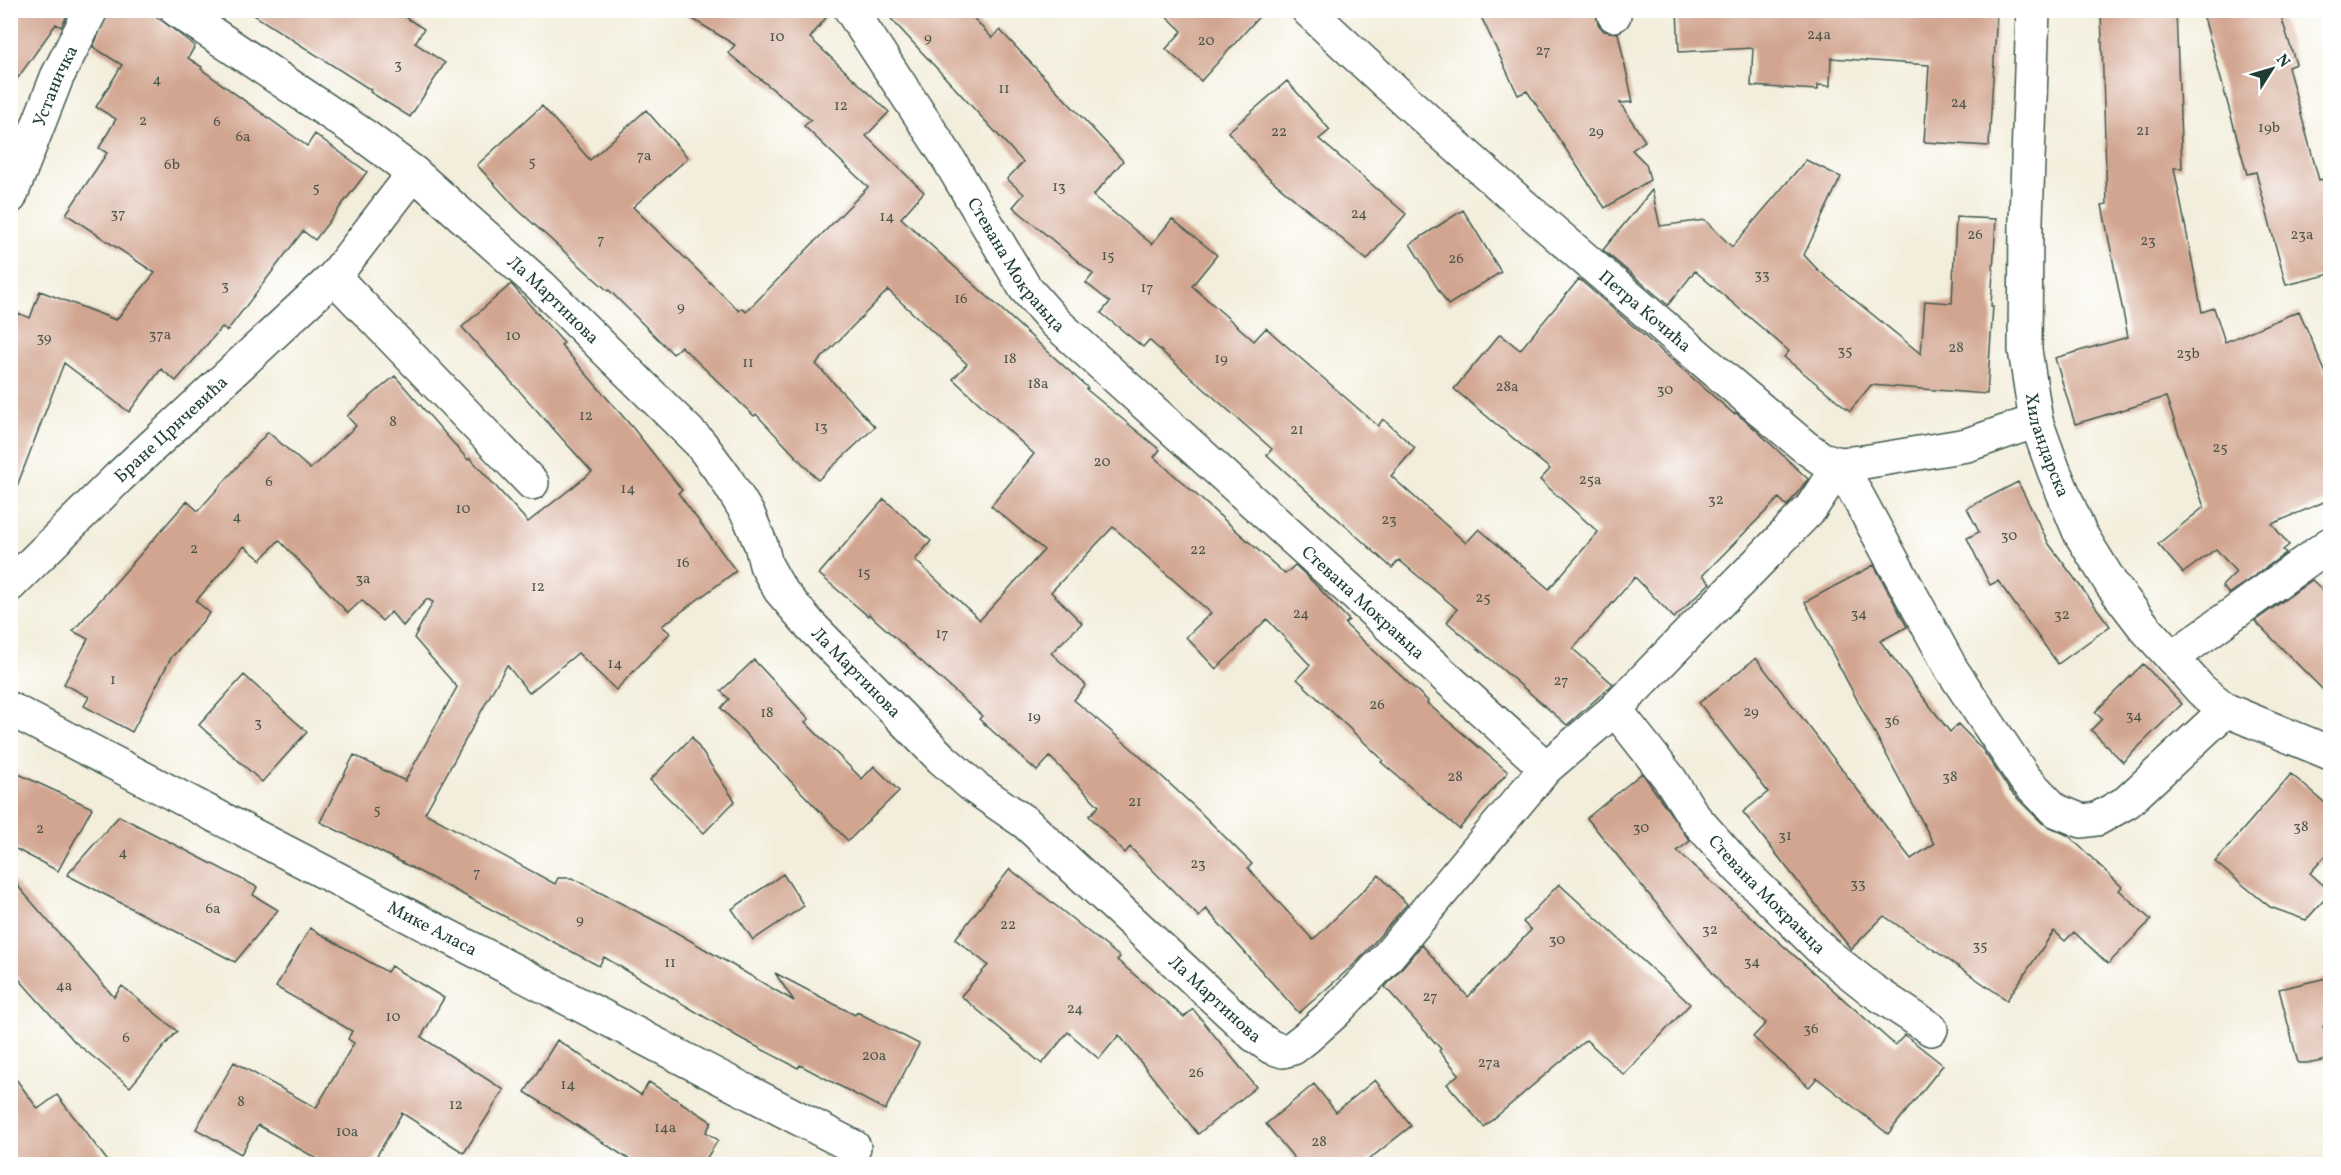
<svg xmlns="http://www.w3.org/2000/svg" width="2341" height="1175" font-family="Vollkorn,serif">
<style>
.building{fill:#d2a590}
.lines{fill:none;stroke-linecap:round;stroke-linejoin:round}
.minor-casing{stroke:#3f584d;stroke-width:36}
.minor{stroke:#fff;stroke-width:33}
.labels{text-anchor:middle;stroke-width:4.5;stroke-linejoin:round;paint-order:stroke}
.number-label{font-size:15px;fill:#4c574b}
.street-label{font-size:18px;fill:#1f3d34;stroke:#fff}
</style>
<rect width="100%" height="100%" fill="#fff"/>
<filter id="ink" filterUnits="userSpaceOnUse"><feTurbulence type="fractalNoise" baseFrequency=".0167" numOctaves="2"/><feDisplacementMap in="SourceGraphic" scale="12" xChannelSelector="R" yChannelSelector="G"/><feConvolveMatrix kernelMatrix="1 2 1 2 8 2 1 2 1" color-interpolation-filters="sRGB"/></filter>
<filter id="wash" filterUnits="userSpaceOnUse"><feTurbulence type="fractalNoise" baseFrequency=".008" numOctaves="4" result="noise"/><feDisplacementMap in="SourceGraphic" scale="24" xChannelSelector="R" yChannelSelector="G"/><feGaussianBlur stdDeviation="1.35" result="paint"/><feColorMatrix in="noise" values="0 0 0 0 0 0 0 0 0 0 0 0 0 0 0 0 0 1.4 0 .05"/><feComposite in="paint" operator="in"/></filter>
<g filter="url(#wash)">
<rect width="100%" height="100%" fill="#f3eedb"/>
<g id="blocks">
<path class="building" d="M10,10H70L61,27L56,24L10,89Z
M109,10H148L195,46L188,58L202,67L201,69L307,146L315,134L367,172L315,240L303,231L227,331L222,327L176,381L161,369L129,412L64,363L14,494H10V331L18,313L30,318L40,291L116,320L155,273L66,214L107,153L99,148L116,119L96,107L122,65L93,47Z
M246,10H394L424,29L415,43L445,63L410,117L370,92L371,90Z
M678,10H832L810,38L889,112L866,136L924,192L901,218L1088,388L1086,389L1160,450L1154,457L1285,574L1295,565L1308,577L1349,620L1345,624L1428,701L1427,703L1508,772L1459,829L1381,762L1383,760L1297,679L1310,665L1267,619L1216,669L1186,637L1211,613L1113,527L1051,592L1082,623L1051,653L1086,685L1074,700L1131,748L1198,810L1252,864L1248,868L1313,940L1379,875L1407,904L1359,960L1299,1013L1206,909L1199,917L1130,847L1125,853L1089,816L1099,806L1050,757L1037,771L979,719L982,716L869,614L868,616L819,574L884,499L931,541L915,560L980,620L1044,550L991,506L1034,454L953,379L967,364L888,290L816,364L875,427L818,480L756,414L754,416L681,346L673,354L609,290L608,291L517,209L477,165L542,106L590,160L646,110L688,158L633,207L739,311L742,308L746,312L868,187L804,126L811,120L728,53L735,45Z
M883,10H966L992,38L1000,30L1123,161L1093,196L1152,244L1172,219L1217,255L1192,286L1254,341L1266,328L1378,426L1383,419L1415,448L1391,476L1466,543L1479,529L1549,589L1598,532L1540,480L1550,469L1454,389L1500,334L1520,350L1579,279L1734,414L1736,413L1755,429L1808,479L1787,506L1779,498L1703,575L1710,583L1674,618L1635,577L1573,649L1613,684L1567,725L1447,622L1457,609L1399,560L1392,568L1267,455L1272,449L1149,340L1143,347L1101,313L1110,302L1086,283L1093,274L1013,207L1024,194L1007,179L1023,162Z
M1160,10H1265L1201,81L1166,49L1182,31Z
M1478,10H1595L1598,24L1604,31L1618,33L1633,102L1620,103L1645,141L1632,150L1646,164L1650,180L1605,208L1527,91L1518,95Z
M1677,10H1997L1989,146L1924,142L1929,65L1831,58L1830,86L1818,85V90L1751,86L1753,48L1679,52Z
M2101,10H2176L2182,168H2174L2202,312L2214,308L2225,342L2299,311L2331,385V499L2272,524L2289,545L2283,550L2286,553L2229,594L2222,586L2236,572L2216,549L2183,573L2158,544L2204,507L2166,397L2075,424L2055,358L2128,337L2102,205L2107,204Z
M2202,10H2279L2296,64L2288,67L2319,180L2331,177V274L2286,285L2256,172L2247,174Z
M1287,81L1330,130L1319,139L1406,214L1367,260L1262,172L1228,132Z
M1806,160L1841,177L1804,255L1818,270L1921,354L1925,301L1952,303L1956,217L1996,219L1991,306H1993L1987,394L1871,385L1850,411L1784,357L1789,351L1695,271L1668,305L1603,250L1652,190L1660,226L1705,220L1732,247Z
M1463,210L1501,272L1448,305L1410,244Z
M511,284L564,343L561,345L633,428L682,490L678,493L736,571L662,626L670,633L616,690L578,653L529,693L507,665L425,813L555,884L558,878H572L667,927L794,1001L775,973L855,1015L857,1012L919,1044L885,1110L800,1065L798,1068L740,1038L604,957L599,966L401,862L320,822L354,755L405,781L457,687L414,638L433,602L427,599L403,626L391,612L382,621L362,600L348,613L279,540L261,560L244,546L196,601L210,613L171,658L132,732L84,706L89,697L64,684L88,639L73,631L187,501L198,511L268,432L310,469L356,426L347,416L395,376L468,460L470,458L528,522L592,472L462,327Z
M2018,482L2049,544L2110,626L2058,664L1998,581L1990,585L1967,538L1979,532L1967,508Z
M1874,565L1907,627L1880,641L1950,732L1958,724L1982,749L2011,792L2042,823L2069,836L2122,887L2119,890L2151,920L2108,964L2074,932L2065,941L2054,931L2007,1000L1884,916L1851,949L1743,812L1768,792L1699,703L1756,658L1911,859L1934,844L1805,602Z
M2312,580L2331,598V698L2255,621Z
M754,660L809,719L805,722L862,779L874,766L899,791L848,841L721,708L729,699L721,691Z
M2143,664L2182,704L2123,762L2091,730L2102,719L2095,712Z
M244,675L307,732L262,782L199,725Z
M692,737L735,801L704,833L650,780Z
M10,770L92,808L58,871L10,846Z
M1642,773L1690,841L1677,851L1895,1045L1905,1035L1943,1065L1888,1134L1817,1078L1809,1087L1753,1037L1766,1023L1724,987L1587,818Z
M2291,774L2331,808V850L2310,873L2331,892L2306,920L2270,907L2215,862Z
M119,816L257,887L253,895L278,910L235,962L67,875Z
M1010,869L1120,957L1117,960L1184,1017L1193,1009L1256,1087L1198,1134L1119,1035L1099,1059L1068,1032L1042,1064L961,996L988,965L955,939Z
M783,874L804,906L753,940L732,909Z
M10,877L114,997L122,986L177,1031L130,1087L75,1042L10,969Z
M1559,884L1690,1004L1624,1075L1586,1040L1484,1127L1447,1084L1459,1074L1439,1051L1441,1049L1385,987L1422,945L1468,997L1531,930L1523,922Z
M310,928L387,972L391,966L444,998L421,1037L504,1090L464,1153L402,1113L372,1164H326L258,1125L241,1154L196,1129L234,1062L316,1108L354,1043L348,1039L352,1031L276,987Z
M2331,977V1024L2323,1026L2331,1059L2312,1063H2298L2279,989Z
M557,1040L641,1095L649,1082L712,1122L706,1132L718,1140L703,1164H636L525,1092Z
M10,1071L38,1109L57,1095L110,1164H10Z
M1375,1080L1411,1126L1363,1164H1299L1266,1124L1314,1084L1336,1112Z"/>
</g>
</g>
<g filter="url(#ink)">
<use href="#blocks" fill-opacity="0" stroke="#3f584d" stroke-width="1.5"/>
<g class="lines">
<g class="minor-casing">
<g id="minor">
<path id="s1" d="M177,10L366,137L414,173L541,286L700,443L725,477L749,516L761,545L766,565L780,590L810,625L941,758L974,787L1026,823L1254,1035L1271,1047L1283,1051L1293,1048L1307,1037L1334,1013L1383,962L1546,768"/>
<path id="s2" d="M851,10L946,155L1025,288L1055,322L1546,768L1615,709L1670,779L1694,817L1739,868L1824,952L1872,990L1931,1029"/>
<path id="s3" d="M1308,10C1468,162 1637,304 1805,447L1822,459L1840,464L1864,462L1967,445L2036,421"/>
<path d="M1614,10V15"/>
<path id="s4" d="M2033,10L2026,220L2025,350L2036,421L2054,471L2080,533L2112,585L2145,628L2201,690L2226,710L2330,753"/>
<path id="s5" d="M10,197L57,77L91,10"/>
<path d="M334,277L532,483"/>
<path id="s6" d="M10,585L119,477L334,277L414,173"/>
<path d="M2172,658L2330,544"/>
<path id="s7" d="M10,709L854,1147"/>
<path d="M1615,709L1811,508L1840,464L1952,670L2025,779L2055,810L2082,821L2097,819L2127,802L2226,710"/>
</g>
</g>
<use href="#minor" class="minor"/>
</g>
</g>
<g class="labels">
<g class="number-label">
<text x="1819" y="39">24a</text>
<text x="777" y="41">10</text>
<text x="928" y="42">9</text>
<text x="1206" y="45">20</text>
<text x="1543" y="55">27</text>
<text x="398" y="69">3</text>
<text x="157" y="84">4</text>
<text x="1004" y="93">11</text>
<text x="1959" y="107">24</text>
<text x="841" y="110">12</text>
<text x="143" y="125">2</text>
<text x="217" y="126">6</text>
<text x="2269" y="132">19b</text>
<text x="2143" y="135">21</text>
<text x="1279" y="136">22</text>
<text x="1596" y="136">29</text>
<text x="243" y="141">6a</text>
<text x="644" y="160">7a</text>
<text x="532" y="166">5</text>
<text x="172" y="169">6b</text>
<text x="1059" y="191">13</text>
<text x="316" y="192">5</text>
<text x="118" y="218">37</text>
<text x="1359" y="218">24</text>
<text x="887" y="221">14</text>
<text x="1975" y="239">26</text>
<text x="2302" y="239">23a</text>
<text x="601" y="244">7</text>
<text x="2148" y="245">23</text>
<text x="1108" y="260">15</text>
<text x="1456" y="263">26</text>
<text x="1762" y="279">33</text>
<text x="225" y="290">3</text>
<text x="1147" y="292">17</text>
<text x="961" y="303">16</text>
<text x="681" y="311">9</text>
<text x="160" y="339">37a</text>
<text x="513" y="340">10</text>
<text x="44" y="342">39</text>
<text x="1956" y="352">28</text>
<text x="1845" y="355">35</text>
<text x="2188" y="358">23b</text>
<text x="1010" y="363">18</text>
<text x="1221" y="363">19</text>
<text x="748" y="367">11</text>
<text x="1038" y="388">18a</text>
<text x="1507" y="391">28a</text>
<text x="1665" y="394">30</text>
<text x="586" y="420">12</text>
<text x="393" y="426">8</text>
<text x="821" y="431">13</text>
<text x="1297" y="434">21</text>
<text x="2220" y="452">25</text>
<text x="1102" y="466">20</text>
<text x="1590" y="484">25a</text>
<text x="269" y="486">6</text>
<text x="628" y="493">14</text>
<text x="1716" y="504">32</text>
<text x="463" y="513">10</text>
<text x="237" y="521">4</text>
<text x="1389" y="524">23</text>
<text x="2009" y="540">30</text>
<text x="194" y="553">2</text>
<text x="1198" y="554">22</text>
<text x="683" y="567">16</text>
<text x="864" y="577">15</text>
<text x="363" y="583">3a</text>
<text x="538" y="591">12</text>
<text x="1483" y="602">25</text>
<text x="1301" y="618">24</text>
<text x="1859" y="618">34</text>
<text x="2062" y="619">32</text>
<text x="942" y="638">17</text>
<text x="615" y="668">14</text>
<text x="113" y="684">1</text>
<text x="1561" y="685">27</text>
<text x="1377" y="709">26</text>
<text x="1751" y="716">29</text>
<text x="767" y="717">18</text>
<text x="2134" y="720">34</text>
<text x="1034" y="721">19</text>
<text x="1892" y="725">36</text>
<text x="258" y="727">3</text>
<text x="1455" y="781">28</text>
<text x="1950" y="781">38</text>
<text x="1135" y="806">21</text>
<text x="377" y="814">5</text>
<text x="2301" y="831">38</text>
<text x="1641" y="832">30</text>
<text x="40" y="833">2</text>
<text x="1785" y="840">31</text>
<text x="123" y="857">4</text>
<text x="1198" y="868">23</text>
<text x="477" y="877">7</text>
<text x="1858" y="888">33</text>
<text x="213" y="913">6a</text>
<text x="580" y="924">9</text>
<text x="1008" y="929">22</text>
<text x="1710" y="934">32</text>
<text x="1557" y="944">30</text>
<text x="1980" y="950">35</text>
<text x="1752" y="966">34</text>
<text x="670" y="967">11</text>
<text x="64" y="990">4a</text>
<text x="1430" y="1001">27</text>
<text x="1075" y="1013">24</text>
<text x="393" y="1021">10</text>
<text x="1811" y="1033">36</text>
<text x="126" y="1042">6</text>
<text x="874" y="1060">20a</text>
<text x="1489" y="1067">27a</text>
<text x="1196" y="1077">26</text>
<text x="568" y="1089">14</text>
<text x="241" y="1106">8</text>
<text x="456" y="1109">12</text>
<text x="665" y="1132">14a</text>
<text x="347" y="1136">10a</text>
<text x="1319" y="1146">28</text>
</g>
<g class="street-label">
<text dy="6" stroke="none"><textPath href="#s5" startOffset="120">Устаничка</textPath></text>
<text dy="6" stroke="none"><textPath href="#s2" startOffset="304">Стевана Мокрањца</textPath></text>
<text dy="6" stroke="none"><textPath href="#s1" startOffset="476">Ла Мартинова</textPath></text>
<text dy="6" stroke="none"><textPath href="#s3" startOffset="452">Петра Кочића</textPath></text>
<text dy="6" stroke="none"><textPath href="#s6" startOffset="224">Бране Црнчевића</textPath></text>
<text dy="6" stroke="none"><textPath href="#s4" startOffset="438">Хиландарска</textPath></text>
<text dy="6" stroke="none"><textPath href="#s2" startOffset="790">Стевана Мокрањца</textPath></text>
<text dy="6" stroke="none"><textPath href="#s1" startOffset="962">Ла Мартинова</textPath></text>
<text dy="6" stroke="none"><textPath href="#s2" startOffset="1368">Стевана Мокрањца</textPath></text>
<text dy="6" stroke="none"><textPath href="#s7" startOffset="476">Мике Аласа</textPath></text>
<text dy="6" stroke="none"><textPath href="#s1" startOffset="1448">Ла Мартинова</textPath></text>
</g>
</g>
<rect width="2341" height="1175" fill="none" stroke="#fff" stroke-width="36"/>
<g transform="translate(2272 69) rotate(53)" stroke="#ffffff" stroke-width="4.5" paint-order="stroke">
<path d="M0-4.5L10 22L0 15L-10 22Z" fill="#1f3d34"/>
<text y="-9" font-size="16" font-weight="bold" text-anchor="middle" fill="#1f3d34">N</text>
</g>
</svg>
